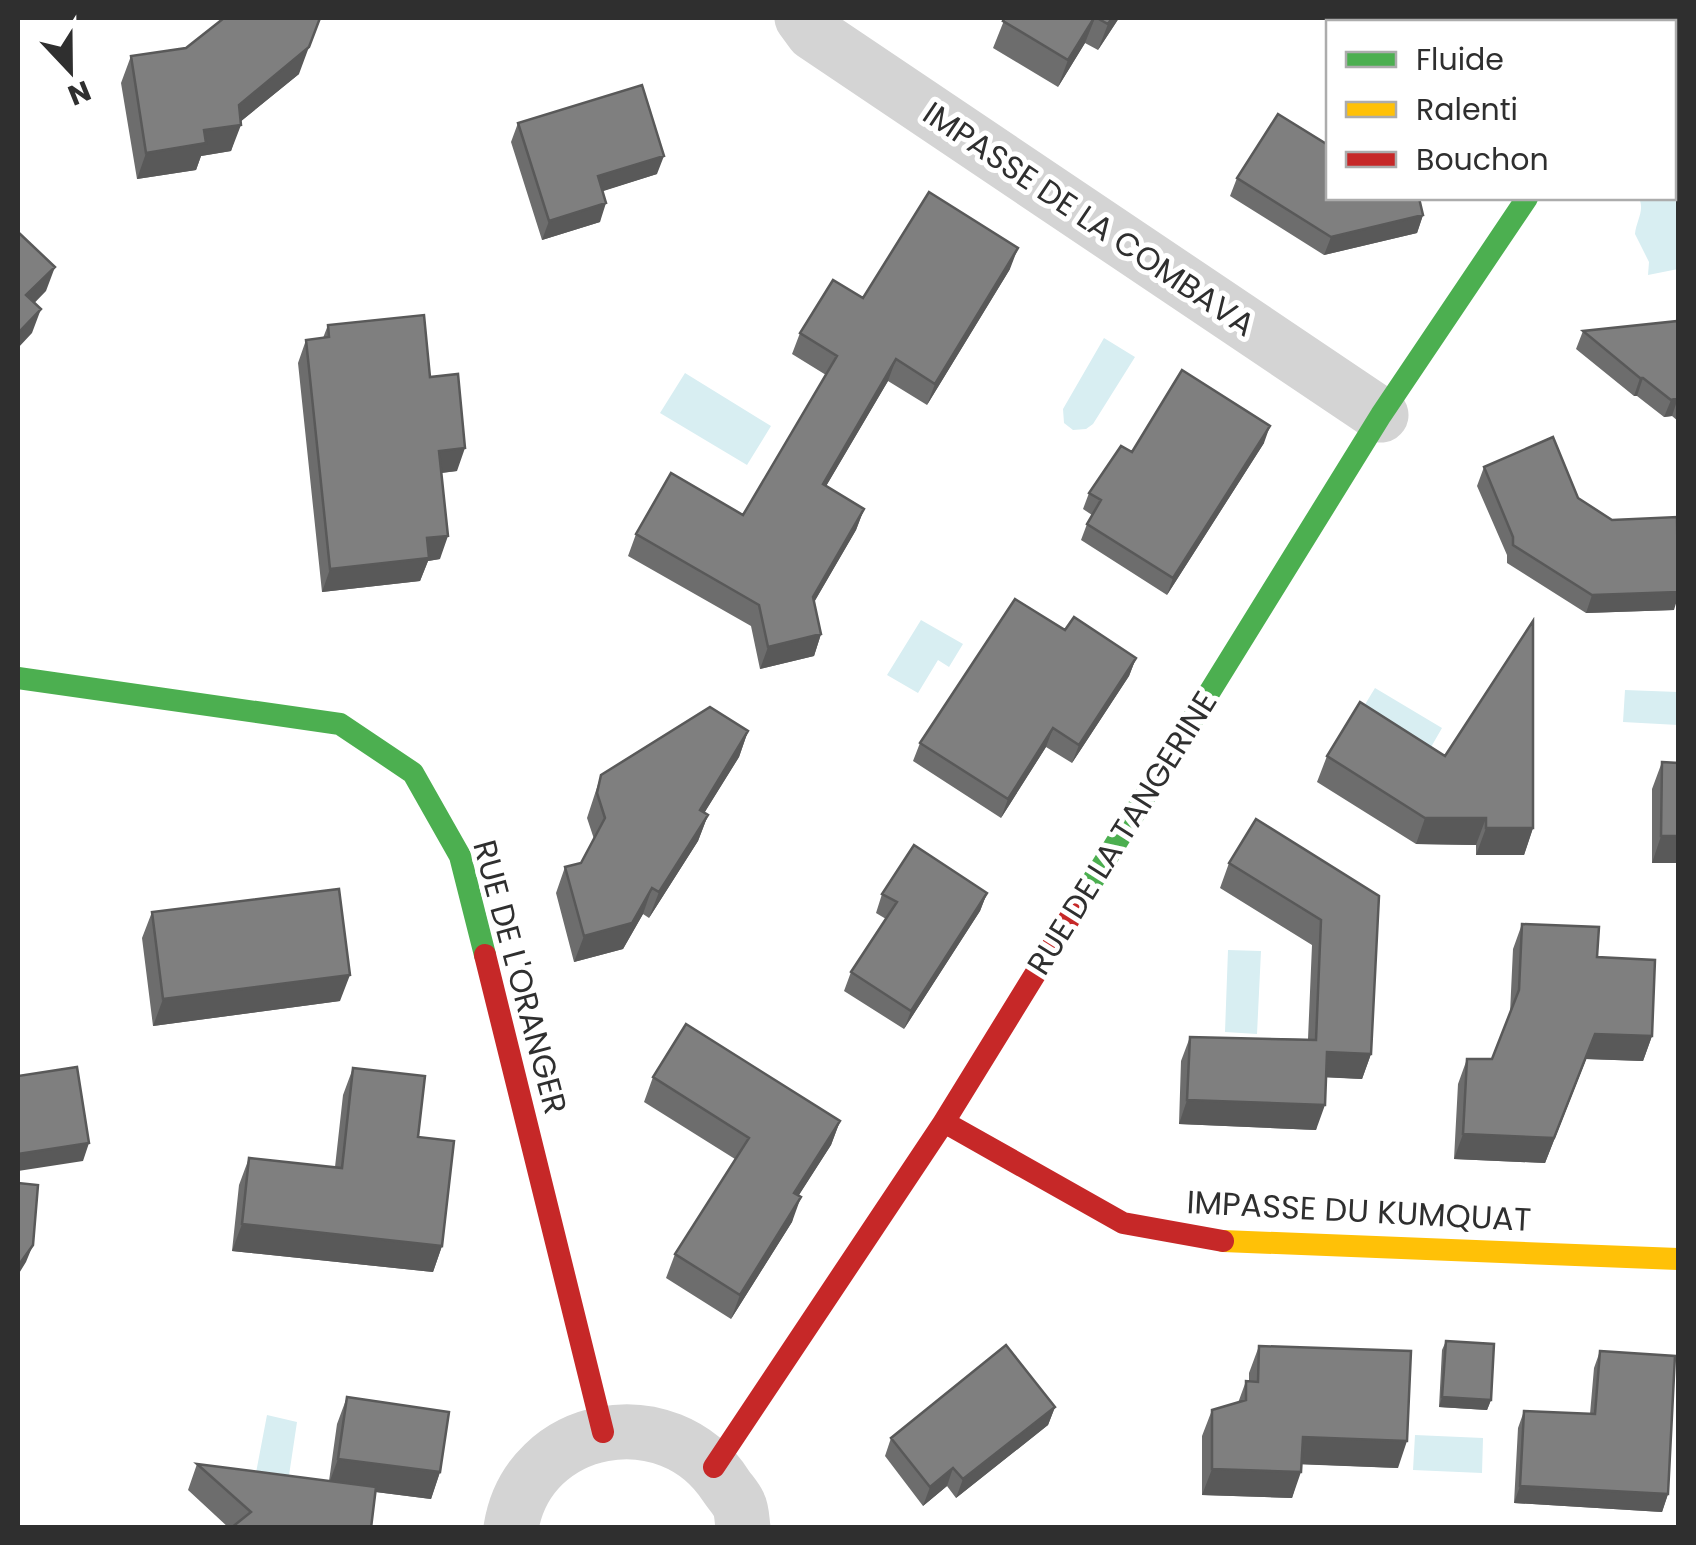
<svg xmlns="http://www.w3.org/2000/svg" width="1696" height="1545" font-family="Poppins,sans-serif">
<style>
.water{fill:#d8eef2}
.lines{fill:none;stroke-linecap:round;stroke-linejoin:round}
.street{stroke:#d4d4d4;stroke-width:55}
.fast{stroke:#4caf50;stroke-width:22}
.slow{stroke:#ffc107;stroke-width:22}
.jam{stroke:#c62828;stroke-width:22}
.wall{fill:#6d6d6d}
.shaded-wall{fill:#595959}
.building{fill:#7f7f7f;stroke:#595959;stroke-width:2.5}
.labels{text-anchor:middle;stroke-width:10;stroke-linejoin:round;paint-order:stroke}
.street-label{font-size:32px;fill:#2f2f2f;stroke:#fff}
</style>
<rect width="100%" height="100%" fill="#fff"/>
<path class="water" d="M1674,195H1678V269L1648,275L1649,262L1635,234C1636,221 1645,211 1639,198H1674Z
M1104,338L1135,357L1093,424L1086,429L1073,430L1064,423L1063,409Z
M685,373L771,426L747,465L660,413Z
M921,620L963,644L949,667L938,660L918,693L887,675Z
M1375,688L1442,728L1423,761L1355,721Z
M1625,690L1678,692V725L1623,722Z
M1228,950L1261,951L1257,1034L1225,1032Z
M267,1415L297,1422L288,1482L255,1478Z
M1415,1435L1483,1438L1482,1473L1413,1470Z"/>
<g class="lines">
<path class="street" d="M802,18L813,33L1381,415
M1674,69L1678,68
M511,1528C528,1422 669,1397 726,1486C730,1492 736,1498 739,1505C742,1511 742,1521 743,1528"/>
<path class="fast" d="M18,678L340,724L413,773L460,856L485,955
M1079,903L1381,415L1527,198"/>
<path class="slow" d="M1223,1241L1678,1259"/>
<path class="jam" d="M485,955L603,1432
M944,1122L1123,1223L1223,1241
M714,1467L944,1122L1079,903"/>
</g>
<path class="wall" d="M1005,18H1119L1098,50L1085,43L1058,87L993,48Z
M1362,18H1528L1525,22H1370Z
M131,56L299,74L240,122L231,151L201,156L196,170L137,179L121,83Z
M518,123L657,174L602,191L600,222L542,240L511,142Z
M1237,178L1423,215L1417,233L1324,255L1230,196Z
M1010,269L927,405L888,381L826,486L864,509L856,530L814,602L821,634L814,656L760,669L751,626L628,556L636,534L743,515L826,375L792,354L800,333L863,298Z
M1678,321V421L1672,416L1664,417L1637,396H1634L1576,349L1583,331Z
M328,325L430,377L457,471L442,473L440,559L428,561L420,581L322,592L298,363L306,340L323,338Z
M1264,443L1167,595L1081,540L1087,524L1092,515L1083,509L1089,493L1132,452Z
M1484,467L1578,498L1674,610L1586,613L1507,563V555L1477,486Z
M1065,630L1136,658L1129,676L1072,763L1046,747L1001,818L913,761L920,743Z
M748,731L739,757L704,813L708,815L698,841L649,918L643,914L623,949L574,962L556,893L565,867L581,863L594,839L587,818L601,775Z
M1327,756L1533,828L1524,855H1476V845L1416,844L1317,782Z
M1662,762L1678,863H1652V789Z
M1229,863L1379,896L1371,1054L1362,1079L1326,1077L1316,1130L1179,1124L1181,1061L1190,1037L1308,1039L1312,945L1220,888Z
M987,893L980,911L904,1029L844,991L851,972L886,919L876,913L882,894Z
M152,912L340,1001L153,1026L142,938Z
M1522,924L1597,957L1652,1036L1643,1061L1586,1059L1545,1163L1454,1159L1458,1084L1467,1059H1492L1510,1013L1513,949Z
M353,1068L418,1137L442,1246L433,1272L232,1251L239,1185L249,1158L335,1167L343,1095Z
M653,1077L840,1121L831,1145L798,1196L792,1222L731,1319L666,1278L675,1254L735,1159L644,1102Z
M1446,1341L1491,1400L1487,1410L1439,1407L1442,1350Z
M1259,1346L1398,1468L1302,1464L1292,1498L1202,1495V1436L1212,1410L1238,1403L1246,1381H1249V1373Z
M1600,1351L1668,1494L1662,1512L1514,1503L1518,1428L1524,1411L1590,1414L1594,1368Z
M347,1397L440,1472L431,1499L376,1492L371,1528H229L188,1490L197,1464L329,1481L337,1424Z
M1055,1407L1048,1425L956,1498L947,1486L923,1506L885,1456L891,1438Z"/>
<path class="shaded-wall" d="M1095,18L1085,43L1058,87L1068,60Z
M1112,18H1119L1098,50L1108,24Z
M309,47L299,74L235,126L241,125L231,151L201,156L196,170L137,179L146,153L204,130L239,105Z
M664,156L657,174L591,195L598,176Z
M606,203L600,222L542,240L549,221Z
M1423,215L1417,233L1324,255L1331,237Z
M1018,248L1010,269L927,405L935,384Z
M55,267L46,291L18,320L26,295Z
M41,309L32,333L18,348V333Z
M896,359L888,381L815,505L823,484Z
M1640,378H1643L1637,396H1634Z
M1678,398L1672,416L1664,417L1671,400Z
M1270,426L1264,443L1167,595L1173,578Z
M465,448L457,471L431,474L439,451Z
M864,509L856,530L805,618L813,597Z
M448,536L440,559L428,561L420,581L322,592L330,569L427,538Z
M1678,592V597L1674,610L1586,613L1592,595Z
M821,634L814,656L760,669L768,647Z
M1136,658L1129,676L1072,763L1079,745Z
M1053,728L1046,747L1001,818L1008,799Z
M748,731L739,757L690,836L700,810Z
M708,815L698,841L649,918L659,892Z
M1425,818H1486L1476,845L1416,844Z
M1486,828H1533L1524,855H1476Z
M1661,836H1678V863H1652Z
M652,888L643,914L623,949L574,962L584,936Z
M987,893L980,911L904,1029L911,1011Z
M350,975L340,1001L153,1026L163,999Z
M1595,1034L1652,1036L1643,1061L1586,1059L1545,1163L1454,1159L1463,1134Z
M1327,1052L1371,1054L1362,1079L1318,1077Z
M1187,1100L1325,1105L1316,1130L1179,1124Z
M840,1121L831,1145L785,1217L794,1193Z
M89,1143L83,1161L18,1171V1154Z
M801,1197L792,1222L731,1319L740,1295Z
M242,1224L442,1246L433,1272L232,1251Z
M33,1245L26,1262L18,1275V1266Z
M1442,1397L1491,1400L1487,1410L1439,1407Z
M1055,1407L1048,1425L956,1498L963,1479Z
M1303,1437L1407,1441L1398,1468L1293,1464Z
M338,1459L440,1472L431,1499L328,1486Z
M953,1468L947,1486L923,1506L930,1487Z
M1212,1469L1301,1472L1292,1498L1202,1495Z
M1520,1486L1668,1494L1662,1512L1514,1503Z"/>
<path class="building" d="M224,18H320L309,47L239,105L241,125L204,130L206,143L146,153L131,56L186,48Z
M1005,18H1094L1068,60L1003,21Z
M1097,18H1112L1108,24Z
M1408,18H1522L1519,22H1416Z
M642,85L664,156L598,176L606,203L549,221L518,123Z
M1278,114L1328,145V198H1419L1423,215L1331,237L1237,178Z
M929,192L1018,248L935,384L896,359L823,484L864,509L813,597L821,634L768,647L759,605L636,534L671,473L743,515L837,356L800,333L833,280L863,298Z
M18,232L55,267L26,295L41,309L18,333Z
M424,315L430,377L458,374L465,448L439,451L448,536L427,538L429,558L330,569L306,340L329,337L328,325Z
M1678,321V398L1671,400L1643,378H1640L1583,331Z
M1182,370L1270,426L1173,578L1087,524L1101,500L1089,493L1121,446L1132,452Z
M1553,437L1578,498L1612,520L1677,517L1678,592L1592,595L1513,545V537L1484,467Z
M1015,599L1065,630L1074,617L1136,658L1079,745L1053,728L1008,799L920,743Z
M1533,621V828H1486V818H1425L1327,756L1360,702L1445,756Z
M710,707L748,731L700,810L708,815L659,892L652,888L632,923L584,936L565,867L581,863L605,818L597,793L601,775Z
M1662,762L1678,763V836H1661Z
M1256,819L1379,896L1371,1054L1327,1052L1325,1105L1187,1100L1190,1037L1316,1040L1321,920L1229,863Z
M914,845L987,893L911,1011L851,972L897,902L882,894Z
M339,889L350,975L163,999L152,912Z
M1522,924L1599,927L1597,957L1655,960L1652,1036L1595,1034L1554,1138L1463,1134L1467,1059H1492L1519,990Z
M686,1024L840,1121L794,1193L801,1197L740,1295L675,1254L749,1138L653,1077Z
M77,1067L89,1143L18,1154V1076Z
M353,1068L425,1076L418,1137L454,1141L442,1246L242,1224L249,1158L342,1168Z
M18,1183L38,1185L33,1245L18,1266Z
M1446,1341L1494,1344L1491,1400L1442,1397Z
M1006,1345L1055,1407L963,1479L953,1468L930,1487L891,1438Z
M1259,1346L1411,1351L1407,1441L1303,1437L1301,1472L1212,1469V1410L1246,1400V1381L1258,1382Z
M1600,1351L1675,1356L1668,1494L1520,1486L1524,1411L1595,1414Z
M347,1397L449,1412L440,1472L338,1459Z
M197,1464L376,1487L371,1528H231L251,1512Z"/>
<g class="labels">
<g class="street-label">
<text transform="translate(1089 219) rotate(34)" y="11">IMPASSE DE LA COMBAVA</text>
<text transform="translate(1122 833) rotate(-58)" y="11">RUE DE LA TANGERINE</text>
<text transform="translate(520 977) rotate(75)" y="11">RUE DE L'ORANGER</text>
<text transform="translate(1359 1211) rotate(3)" y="11">IMPASSE DU KUMQUAT</text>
</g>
</g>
<rect width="1696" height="1545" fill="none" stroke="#2f2f2f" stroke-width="40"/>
<rect x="1326" y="20" width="350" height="180" fill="#ffffff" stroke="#acacac" stroke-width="2.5"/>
<rect x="1346" y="52" width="50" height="15" fill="#4caf50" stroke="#acacac" stroke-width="2.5"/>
<text x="1416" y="70" font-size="30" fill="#2f2f2f">Fluide</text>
<rect x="1346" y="102" width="50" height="15" fill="#ffc107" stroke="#acacac" stroke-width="2.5"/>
<text x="1416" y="120" font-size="30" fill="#2f2f2f">Ralenti</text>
<rect x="1346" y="152" width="50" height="15" fill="#c62828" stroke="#acacac" stroke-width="2.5"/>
<text x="1416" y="170" font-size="30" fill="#2f2f2f">Bouchon</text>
<g transform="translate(70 70) rotate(158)" stroke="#ffffff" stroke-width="8" paint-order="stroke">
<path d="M0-8L18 38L0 25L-18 38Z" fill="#2f2f2f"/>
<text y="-15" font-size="28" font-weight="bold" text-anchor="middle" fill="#2f2f2f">N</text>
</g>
</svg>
